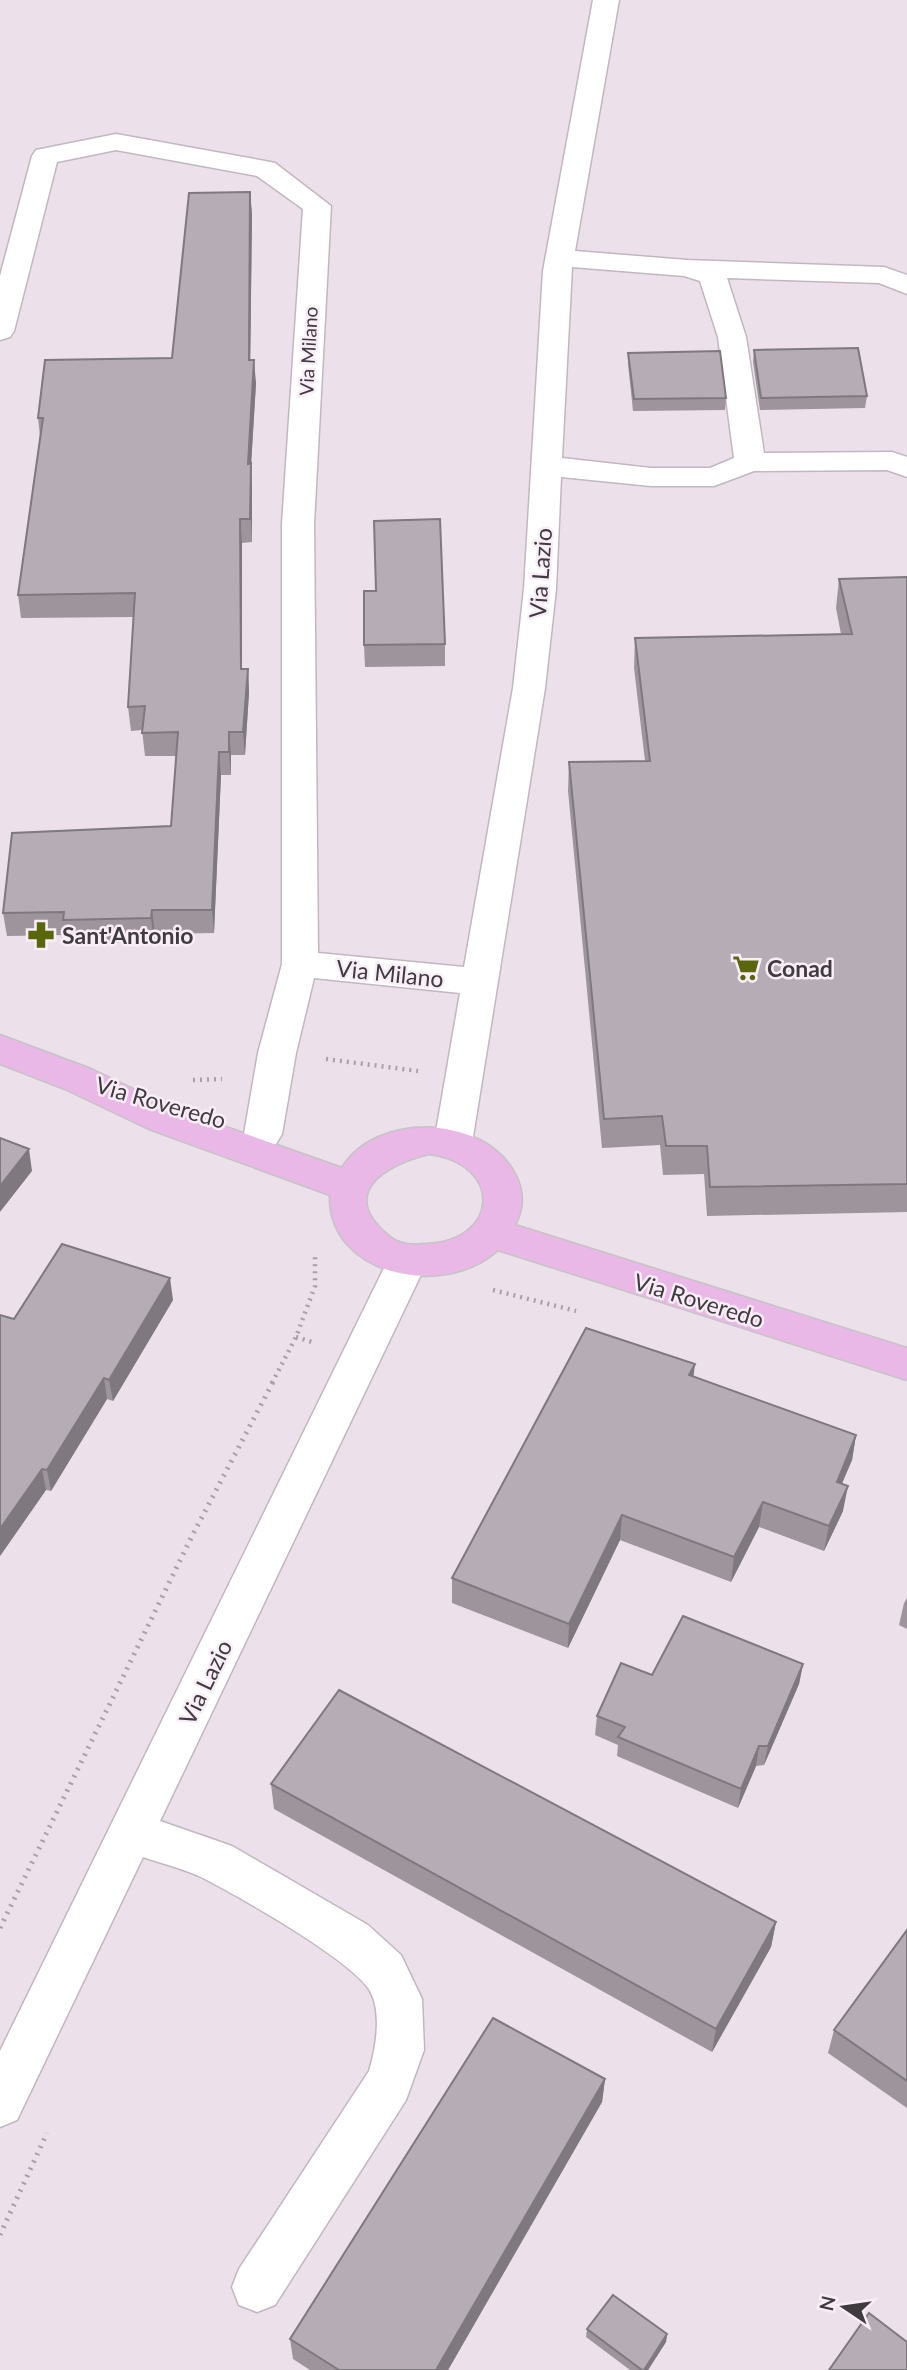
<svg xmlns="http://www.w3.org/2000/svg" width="907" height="2370" font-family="Lato,sans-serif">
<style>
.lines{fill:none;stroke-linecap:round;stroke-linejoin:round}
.minor-casing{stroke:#c1b7c0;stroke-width:3}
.major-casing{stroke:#c5c4c5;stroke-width:3}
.path-far1{stroke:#a8a0a8;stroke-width:4.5;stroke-dasharray:2 5;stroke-linecap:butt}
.path{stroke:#a8a0a8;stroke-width:5;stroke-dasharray:2 6;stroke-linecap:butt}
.minor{fill:#fff;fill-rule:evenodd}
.major{fill:#e9b8e6;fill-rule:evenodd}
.wall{fill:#9d949c}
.shaded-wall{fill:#7f787f}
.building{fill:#b6acb5;stroke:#7f787f;stroke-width:2}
.labels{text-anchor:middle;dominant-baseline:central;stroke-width:5;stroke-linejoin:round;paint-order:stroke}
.far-street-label{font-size:19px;fill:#3f3b3f;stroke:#f9eef8}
.street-label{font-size:23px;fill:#3f3b3f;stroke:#f9eef8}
.poi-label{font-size:23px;font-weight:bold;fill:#3f3b3f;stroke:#f9eef8;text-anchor:start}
</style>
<rect width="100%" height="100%" fill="#ece1eb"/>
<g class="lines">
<defs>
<g id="minor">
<path d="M593 0H619L575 251 687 260 884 267 907 275V294L879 283 727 278 746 337 764 453 892 452 907 457V477L887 470 754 471 714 486H651L561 477 556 589 545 688 472 1143 466 1153 453 1157 440 1153 434 1143 460 993 314 978 296 1053 282 1134 276 1144 263 1148 250 1144 244 1134 258 1053 282 964V524L303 209 257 176 116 150 57 162 14 331 10 337 0 340V276L32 156 36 150 116 134 265 161 275 163 331 206 314 524 318 953 464 967 513 688 524 589 543 271ZM572 267 684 276 700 281 718 337 734 458 710 468H651L562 458Z"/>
<path d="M408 1245 422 1249 428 1260 160 1821 232 1846 368 1925 401 1955 422 1999 424 2050 406 2100 275 2305 257 2312 239 2305 232 2287 239 2269 369 2071C376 2048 383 2009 368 1988 346 1957 240 1897 203 1878 185 1869 163 1864 143 1857L17 2120 0 2127V2051L388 1260 394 1249Z"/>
</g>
<path id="major" d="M0 1035 91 1069 175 1109 342 1168C375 1112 484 1114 515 1174 524 1191 524 1208 515 1225L907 1348V1380L498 1250C445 1299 328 1277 330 1195L149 1129 65 1089 0 1064ZM429 1154C505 1164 499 1242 426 1244 413 1245 400 1245 390 1237 337 1194 383 1165 429 1154Z"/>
</defs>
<!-- minor casing -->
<use href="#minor" class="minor-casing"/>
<!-- major casing -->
<use href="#major" class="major-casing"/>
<!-- path-far1 -->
<g class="path-far1">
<polyline points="326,1059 418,1071"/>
<polyline points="193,1080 222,1079"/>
<polyline points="493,1290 576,1311"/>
<polyline points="296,1337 315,1343"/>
<polyline points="272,1383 296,1337 315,1286 315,1254"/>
</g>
<!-- path -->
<g class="path">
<polyline points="0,1928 191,1538 273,1382"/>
<polyline points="0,2235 47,2133"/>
</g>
<!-- minor -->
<use href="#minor" class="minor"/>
<!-- major -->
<use href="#major" class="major"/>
</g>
<!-- wall -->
<g class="wall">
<polygon points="250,192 252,215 250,360 256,383 251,466 252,487 252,542 242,543 242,669 248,669 249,692 245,755 231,755 231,775 221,775 214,933 155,934 154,942 66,943 65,935 7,936 3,913 171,826 176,756 145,756 142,730 131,731 128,707 134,617 21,618 18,595 40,436 38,418 172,358"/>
<polygon points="754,350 867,396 865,408 760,410 753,362"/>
<polygon points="628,353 726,398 725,410 633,411 628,364"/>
<polygon points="907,577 907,1212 707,1216 704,1174 663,1175 660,1145 602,1148 568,791 569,762 645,761 634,668 635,638 841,634 836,608 839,579"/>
<polygon points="445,644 445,666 365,667 364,645"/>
<polygon points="173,1300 113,1401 107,1399 51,1491 46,1490 0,1556 0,1315 14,1319"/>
<polygon points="693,1377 856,1435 852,1460 842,1483 843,1511 824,1551 759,1527 731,1582 620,1540 568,1648 452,1603 452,1578"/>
<polygon points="907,1598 907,1629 899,1625 904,1603"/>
<polygon points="803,1664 799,1684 764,1765 756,1766 738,1808 617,1756 618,1745 595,1735 597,1716 652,1675"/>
<polygon points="271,1784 776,1922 771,1947 712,2052 274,1809"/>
<polygon points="907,1930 907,2108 828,2053 834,2030"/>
<polygon points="605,2079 602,2102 448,2370 310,2370 293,2359 290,2339"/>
<polygon points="587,2329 667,2334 666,2342 648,2370 630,2370 586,2337"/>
</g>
<!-- shaded-wall -->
<g class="shaded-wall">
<polygon points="250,192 252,215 250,383 249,360"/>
<polygon points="254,360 256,383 251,465 252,487 252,542 248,464"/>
<polygon points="240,519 242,543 242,692 241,669"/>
<polygon points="248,669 249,692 245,755 243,732"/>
<polygon points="229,732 231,755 231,775 229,752"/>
<polygon points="219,752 221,775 214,933 212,910"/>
<polygon points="152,910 155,934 154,942 151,918"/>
<polygon points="29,1149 32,1171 0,1212 0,1186"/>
<polygon points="170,1278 173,1300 113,1401 109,1380"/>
<polygon points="695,1364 692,1389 689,1375"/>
<polygon points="104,1378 107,1399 51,1491 47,1470"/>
<polygon points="856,1435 852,1460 832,1507 837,1482"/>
<polygon points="42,1469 46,1490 0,1556 0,1529"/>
<polygon points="848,1486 843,1511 824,1551 829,1526"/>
<polygon points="763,1502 759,1527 731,1582 734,1557"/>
<polygon points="622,1515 620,1540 568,1648 569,1624"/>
<polygon points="803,1664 799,1684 764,1765 768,1746"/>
<polygon points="759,1746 756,1766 738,1808 741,1789"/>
<polygon points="776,1922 771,1947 712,2052 716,2029"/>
<polygon points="605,2079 602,2102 448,2370 436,2370"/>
<polygon points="667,2334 666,2342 648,2370 644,2370"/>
</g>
<!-- building -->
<g class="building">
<polygon points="250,192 249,360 254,360 248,464 251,463 250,519 240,519 241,669 248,669 243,732 229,732 229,752 219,752 212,910 152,910 151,918 63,920 64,912 3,913 12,833 171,826 178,732 142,733 145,706 128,707 135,593 18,595 43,418 38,418 45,360 172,358 189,193"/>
<polygon points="858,348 867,396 761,398 754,350"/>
<polygon points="720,351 726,398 634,399 628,353"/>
<polygon points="440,519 445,644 364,645 364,591 376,591 374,521"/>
<polygon points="907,577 907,1184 710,1187 707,1146 666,1146 662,1116 604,1119 569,762 650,761 635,638 852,634 839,579"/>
<polygon points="0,1138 29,1149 0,1186"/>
<polygon points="62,1244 170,1278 109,1380 104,1378 47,1470 42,1469 0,1529 0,1315 14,1319"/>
<polygon points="586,1328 695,1364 689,1375 856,1435 837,1482 848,1486 829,1526 763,1502 734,1557 622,1515 569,1624 452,1578"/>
<polygon points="683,1616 803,1664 768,1746 759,1746 741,1789 618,1737 625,1727 597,1716 621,1663 652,1675"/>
<polygon points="339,1690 776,1922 716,2029 271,1784"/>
<polygon points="907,1930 907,2081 834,2030"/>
<polygon points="493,2018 605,2079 436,2370 339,2370 290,2339"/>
<polygon points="613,2295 667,2334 644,2370 642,2370 587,2329"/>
<polygon points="869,2313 907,2342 907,2370 829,2370"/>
</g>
<!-- icons -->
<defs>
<symbol id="pharmacy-bare" viewBox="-9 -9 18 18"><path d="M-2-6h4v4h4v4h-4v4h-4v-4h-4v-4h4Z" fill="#59660b" stroke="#f9eef8" stroke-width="2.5" paint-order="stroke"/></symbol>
<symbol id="supermarket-bare" viewBox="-9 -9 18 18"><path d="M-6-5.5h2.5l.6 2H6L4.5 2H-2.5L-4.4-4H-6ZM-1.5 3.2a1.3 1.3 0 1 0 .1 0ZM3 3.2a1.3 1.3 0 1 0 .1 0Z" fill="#59660b" stroke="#f9eef8" stroke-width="2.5" paint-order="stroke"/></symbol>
</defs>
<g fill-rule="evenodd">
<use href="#pharmacy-bare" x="22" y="916" width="38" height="38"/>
<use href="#supermarket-bare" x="727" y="949" width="38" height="38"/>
</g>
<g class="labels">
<!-- far-street labels -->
<g class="far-street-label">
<text transform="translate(308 351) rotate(-87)">Via Milano</text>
</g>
<!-- street labels -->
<g class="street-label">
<text transform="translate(540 573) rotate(-86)">Via Lazio</text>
<text transform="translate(390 973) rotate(6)">Via Milano</text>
<text transform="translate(161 1102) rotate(16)">Via Roveredo</text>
<text transform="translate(699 1300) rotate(17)">Via Roveredo</text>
<text transform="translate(205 1682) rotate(-64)">Via Lazio</text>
</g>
<!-- poi labels -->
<g class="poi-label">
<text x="62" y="935">Sant'Antonio</text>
<text x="767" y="968">Conad</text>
</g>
</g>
<!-- north arrow -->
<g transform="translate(844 2307) rotate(283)" stroke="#f9eef8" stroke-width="5" paint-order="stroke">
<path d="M0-5L12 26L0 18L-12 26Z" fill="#3f3b3f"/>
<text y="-10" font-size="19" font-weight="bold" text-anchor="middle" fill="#3f3b3f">N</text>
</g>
</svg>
